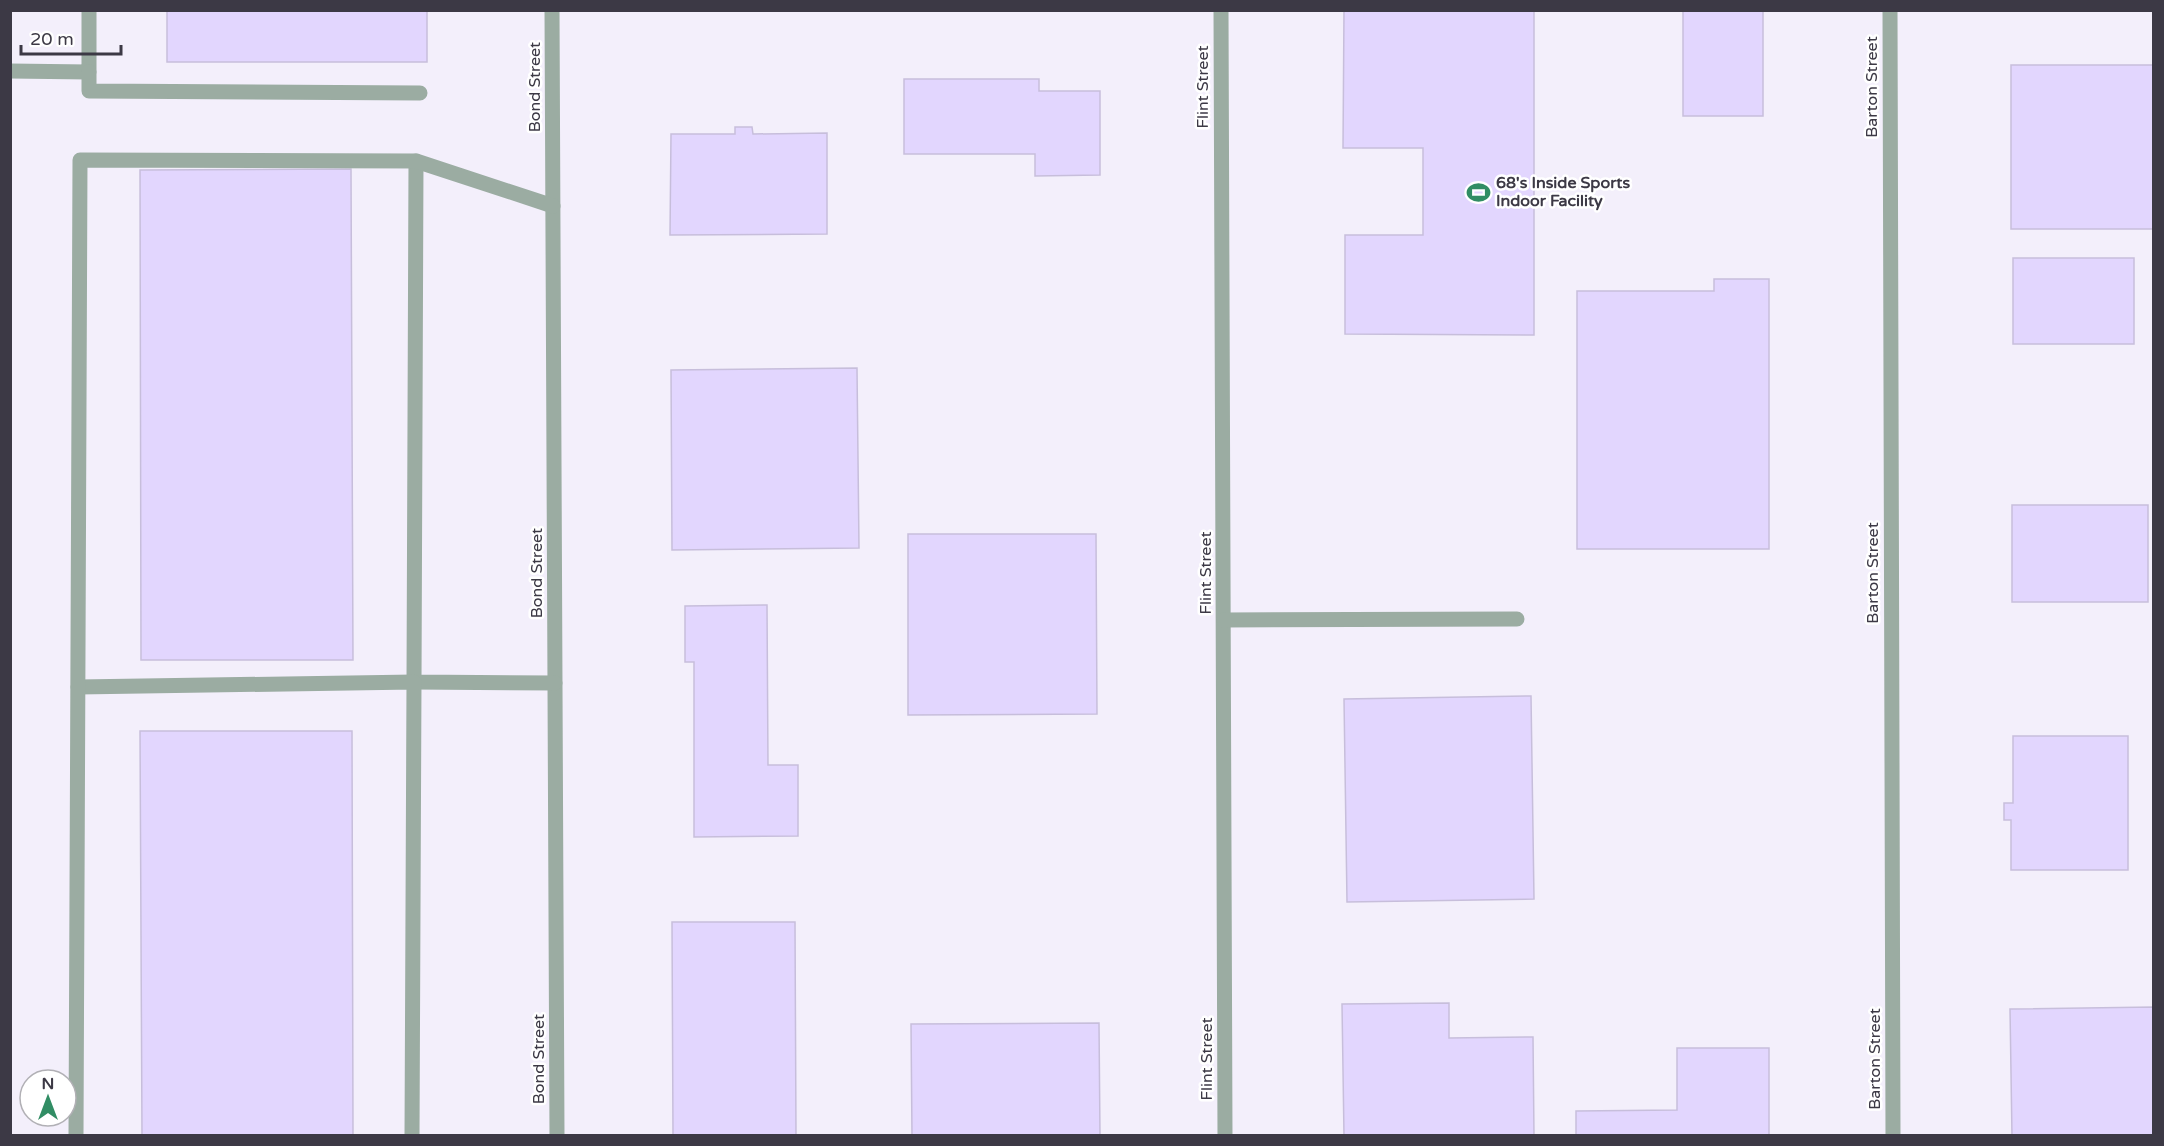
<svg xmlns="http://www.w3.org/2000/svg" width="2164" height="1146" font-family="'Varela Round',sans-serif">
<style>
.building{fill:#e2d6fe;stroke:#c7bedb;stroke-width:1.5}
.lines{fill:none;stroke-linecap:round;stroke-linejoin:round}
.minor{stroke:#9baca2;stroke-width:15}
.labels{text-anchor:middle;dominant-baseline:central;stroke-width:5;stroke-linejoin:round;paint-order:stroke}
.street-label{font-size:16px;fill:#3c3945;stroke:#fff}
.poi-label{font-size:16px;font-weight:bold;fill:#3c3945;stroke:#fff;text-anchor:start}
</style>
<rect width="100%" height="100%" fill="#f3effb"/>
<!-- building -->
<g class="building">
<rect x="167" y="10" width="260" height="52"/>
<polygon points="1344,10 1534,10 1534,335 1345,334 1345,235 1423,235 1423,148 1343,148"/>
<rect x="1683" y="10" width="80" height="106"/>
<rect x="2011" y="65" width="143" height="164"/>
<polygon points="904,79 1039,79 1039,91 1100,91 1100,175 1035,176 1035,154 904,154"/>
<polygon points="735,127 752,127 753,134 827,133 827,234 670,235 671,134 735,134"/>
<polygon points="351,169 353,660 141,660 140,170"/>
<rect x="2013" y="258" width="121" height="86"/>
<polygon points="1714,279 1769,279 1769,549 1577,549 1577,291 1714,291"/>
<polygon points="857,368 859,548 672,550 671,370"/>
<rect x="2012" y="505" width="136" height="97"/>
<polygon points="908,534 1096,534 1097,714 908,715"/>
<polygon points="767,605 768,765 798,765 798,836 694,837 694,662 685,662 685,606"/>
<polygon points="1531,696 1534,899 1347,902 1344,699"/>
<polygon points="140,731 352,731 353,1136 142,1136"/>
<polygon points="2013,736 2128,736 2128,870 2011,870 2011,820 2004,820 2004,803 2013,803"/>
<polygon points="672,922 795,922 796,1136 673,1136"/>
<polygon points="1449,1003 1449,1038 1533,1037 1534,1136 1344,1136 1342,1004"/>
<polygon points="2154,1007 2154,1136 2012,1136 2010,1009"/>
<polygon points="1099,1023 1100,1136 912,1136 911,1024"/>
<polygon points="1677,1048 1769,1048 1769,1136 1576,1136 1576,1111 1677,1110"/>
</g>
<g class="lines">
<!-- minor -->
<g class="minor">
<polyline points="552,10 557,1136"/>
<polyline points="1221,10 1225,1136"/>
<polyline points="1890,10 1893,1136"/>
<polyline points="10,71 89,72 89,10"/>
<polyline points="89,72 89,91 420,93"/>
<polyline points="416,161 414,682 555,683"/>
<polyline points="1224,620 1517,619"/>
<polyline points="78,687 414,682 412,1136"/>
<polyline points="76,1136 80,160 416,161 553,206"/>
</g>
</g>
<!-- icons -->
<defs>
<symbol id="stadium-bare" viewBox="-9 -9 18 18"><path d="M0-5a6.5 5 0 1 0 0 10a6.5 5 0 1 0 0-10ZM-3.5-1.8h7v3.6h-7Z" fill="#318d64" stroke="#fff" stroke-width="2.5" paint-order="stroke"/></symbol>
</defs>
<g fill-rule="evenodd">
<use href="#stadium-bare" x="1462" y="176" width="33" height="33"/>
</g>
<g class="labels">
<!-- street labels -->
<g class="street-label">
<text transform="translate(535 87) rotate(-90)">Bond Street</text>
<text transform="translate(1203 87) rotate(-90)">Flint Street</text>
<text transform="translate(1872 87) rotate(-90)">Barton Street</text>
<text transform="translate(537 573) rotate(-90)">Bond Street</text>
<text transform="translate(1206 573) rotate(-90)">Flint Street</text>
<text transform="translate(1873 573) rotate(-90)">Barton Street</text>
<text transform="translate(539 1059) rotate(-90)">Bond Street</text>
<text transform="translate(1207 1059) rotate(-90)">Flint Street</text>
<text transform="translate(1875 1059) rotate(-90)">Barton Street</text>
</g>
<!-- poi labels -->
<g class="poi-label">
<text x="1496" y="183">68's Inside Sports<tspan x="1496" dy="18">Indoor Facility</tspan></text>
</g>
</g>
<!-- border -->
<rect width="2164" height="1146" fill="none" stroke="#3c3945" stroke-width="24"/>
<!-- north arrow -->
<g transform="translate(48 1098)"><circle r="28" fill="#ffffff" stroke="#b1b0b5" stroke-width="1.5"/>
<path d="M0-4.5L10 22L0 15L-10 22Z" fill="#318d64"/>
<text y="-9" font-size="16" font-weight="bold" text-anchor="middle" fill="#3c3945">N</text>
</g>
<!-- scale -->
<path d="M21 45v9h100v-9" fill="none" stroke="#3c3945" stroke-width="3"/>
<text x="30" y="45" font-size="18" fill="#3c3945" stroke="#ffffff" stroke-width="4.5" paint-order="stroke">20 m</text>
</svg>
